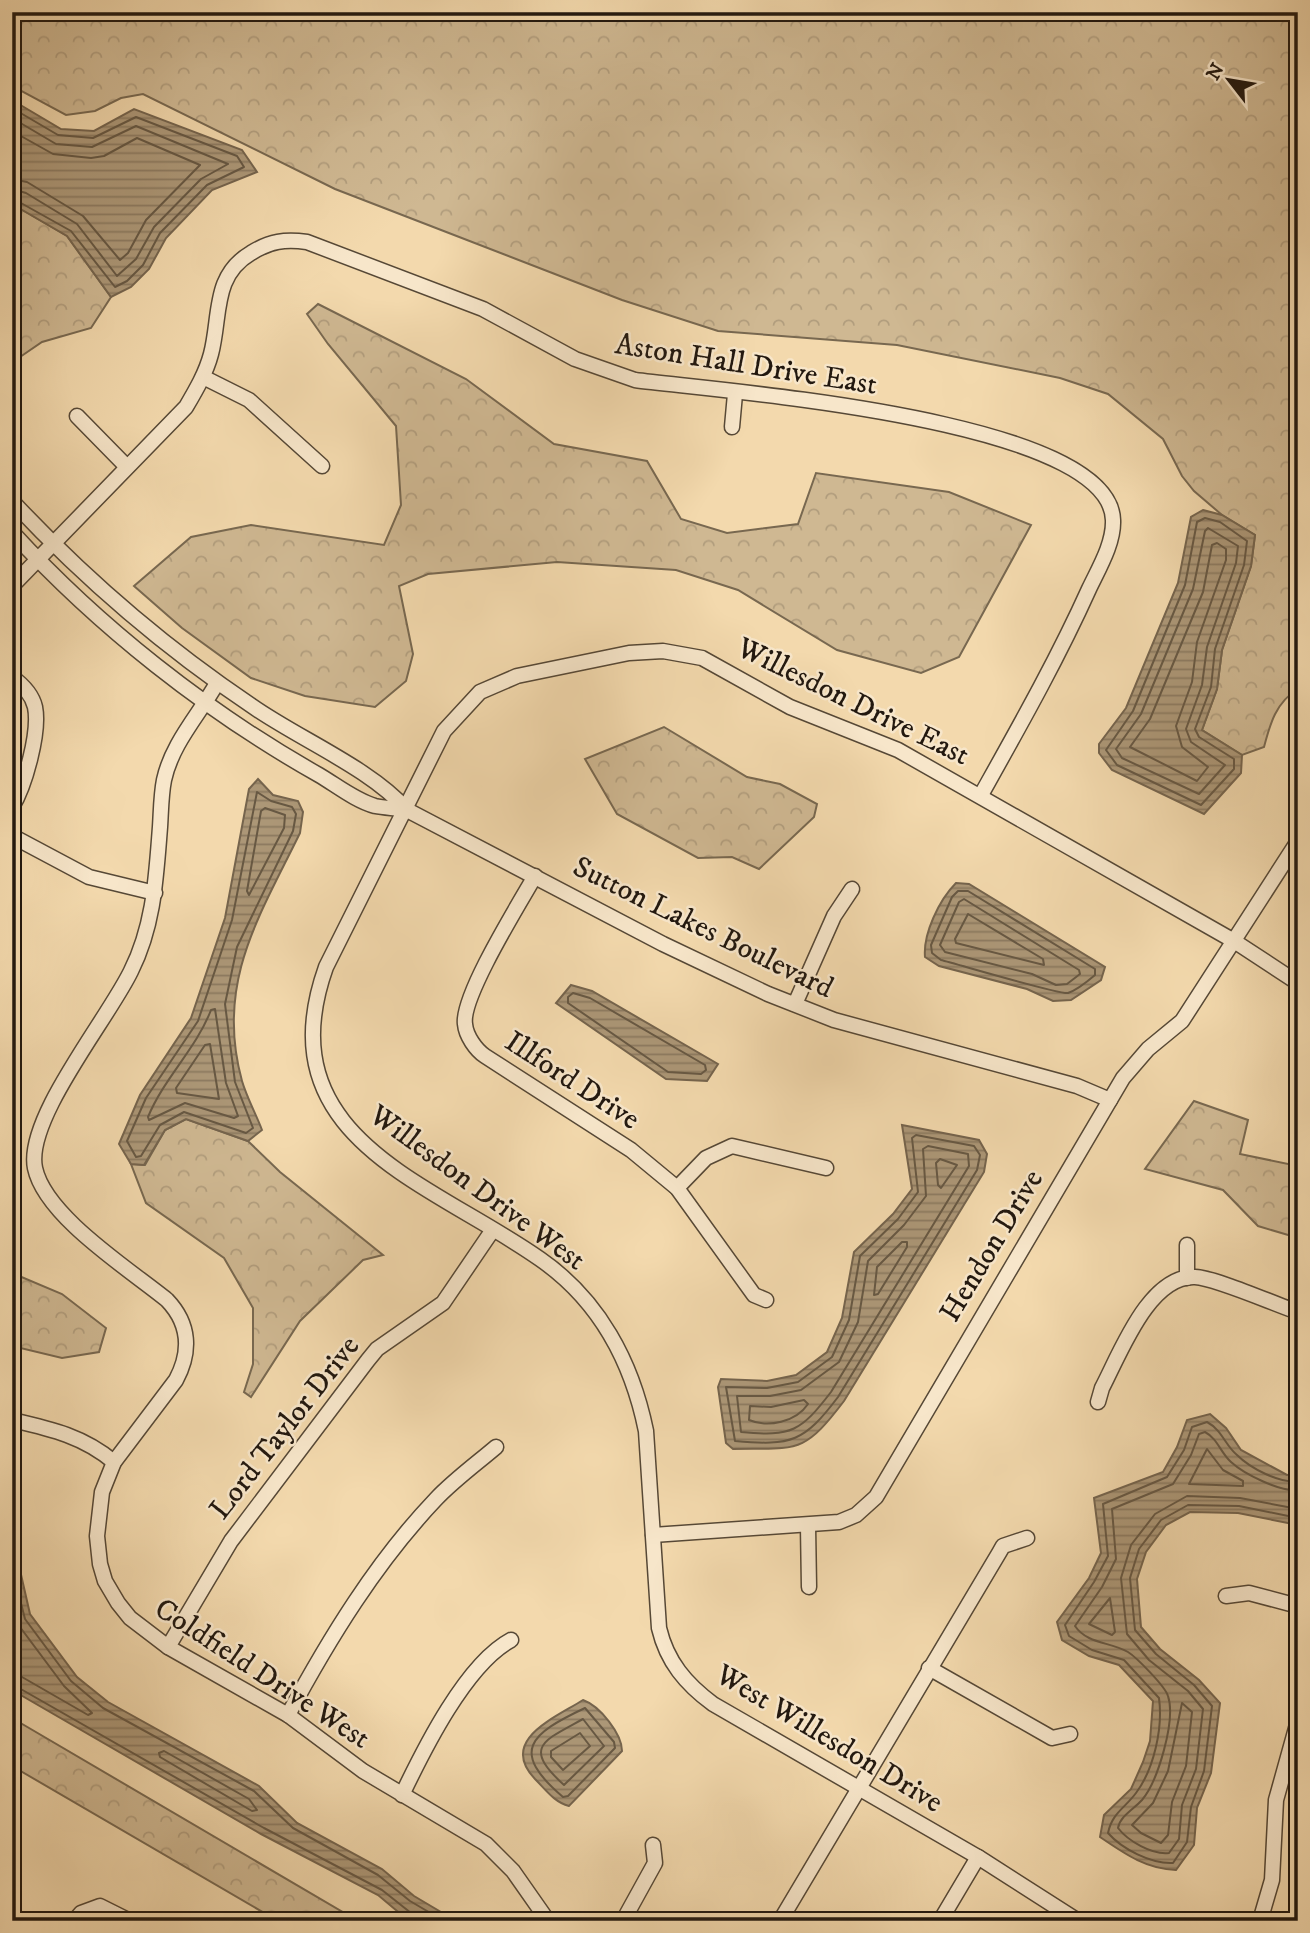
<svg xmlns="http://www.w3.org/2000/svg" width="1310" height="1933" font-family="'IM FELL DW Pica',serif">
<style>
.forest{fill:url(#forest-crowns);stroke:#786850;stroke-width:2}
.water{fill:url(#water-rules);stroke:#75644d;stroke-width:2}
.lines{fill:none;stroke-linecap:round;stroke-linejoin:round}
.shore{stroke:#675843;stroke-width:2}
.minor-casing{stroke:#564836;stroke-width:17}
.minor{stroke:#f7e6ca;stroke-width:14}
.labels{text-anchor:middle;dominant-baseline:central;stroke-width:5;stroke-linejoin:round;paint-order:stroke}
.street-label{font-size:30px;fill:#22180f;stroke:#f7e6ca}
</style>
<defs>
<pattern id="forest-crowns" width="20" height="18" patternUnits="userSpaceOnUse" patternTransform="scale(1.75)"><rect width="20" height="18" fill="#cfb892"/><path d="M2 6a3 3 0 1 1 6 0M12 15a3 3 0 1 1 6 0" fill="none" stroke="#b19d7d"/></pattern>
<pattern id="water-rules" width="6" height="5" patternUnits="userSpaceOnUse" patternTransform="scale(1.75)"><rect width="6" height="5" fill="#ac9777"/><path d="M0 2.5h6" fill="none" stroke="#8c7a60"/></pattern>
</defs>
<rect width="100%" height="100%" fill="#f3d9ad"/>
<filter id="stains"><feTurbulence type="fractalNoise" baseFrequency=".00286" numOctaves="4"/><feColorMatrix values="0 0 0 0 .2 0 0 0 0 .09 0 0 0 0 .02 0 0 0 .5 -.17"/></filter>
<radialGradient id="worn" r=".72"><stop offset=".6" stop-color="#630" stop-opacity="0"/><stop offset="1" stop-color="#630" stop-opacity=".3"/></radialGradient>
<!-- forest -->
<g class="forest">
<path d="M12 12H1298V689C1276 702 1270 724 1264 747L1242 755 1202 730 1217 689 1222 650 1251 566 1255 535 1222 515 1194 491 1182 476 1163 439 1108 394 1060 378 897 345 718 331 622 300 335 189 143 94 121 98 95 111 66 115 12 86Z"/>
<polygon points="12,204 67,236 111,297 91,328 42,342 20,357 12,389"/>
<polygon points="318,304 466,379 554,444 647,461 681,519 727,533 798,524 816,473 949,492 1031,525 959,657 921,673 837,650 738,590 676,570 557,562 428,574 399,586 413,654 406,681 375,707 305,696 251,678 182,628 134,586 191,537 251,525 384,545 401,505 396,426 328,344 307,314"/>
<polygon points="664,727 747,777 780,784 817,804 814,817 759,869 732,857 698,858 617,814 585,759"/>
<polygon points="1194,1101 1248,1120 1240,1154 1298,1166 1298,1238 1258,1226 1223,1190 1145,1169"/>
<polygon points="186,1119 248,1141 280,1172 383,1255 363,1260 300,1321 251,1397 244,1392 253,1364 253,1308 224,1258 146,1203 131,1164 145,1165 165,1130"/>
<polygon points="12,1273 62,1294 106,1328 99,1352 62,1358 12,1346"/>
<polygon points="12,1718 358,1921 278,1921 12,1766"/>
</g>
<!-- water -->
<g class="water">
<polygon points="12,100 61,129 94,131 134,109 242,150 257,172 212,190 166,238 149,269 131,287 111,297 67,236 12,204"/>
<polygon points="1203,510 1222,515 1255,535 1251,566 1222,650 1217,689 1202,730 1242,755 1241,773 1204,814 1112,770 1099,753 1099,744 1126,708 1178,583 1191,517"/>
<path d="M258 779 273 795 298 801 303 812 300 833C259 917 215 983 242 1081 247 1098 256 1114 262 1130L248 1141 186 1119 165 1130 144 1165 131 1164 119 1144 140 1095 191 1018 225 918 249 789Z"/>
<path d="M956 883 969 884 1105 967 1101 980 1071 1000 1053 1001 1027 989 939 966 925 957C923 934 939 900 956 883Z"/>
<polygon points="571,985 592,991 718,1064 707,1081 666,1079 556,1003"/>
<path d="M902 1125 979 1140 987 1154 984 1172 844 1401C803 1455 798 1448 733 1449L726 1443 718 1387 721 1379 767 1381 796 1375 827 1352 842 1318 854 1252 893 1214 912 1189Z"/>
<path d="M1210 1414 1226 1428 1241 1450 1287 1475 1298 1474V1525L1238 1513 1190 1512 1166 1525 1146 1552 1137 1579 1141 1627 1160 1649 1199 1680 1220 1703 1211 1773 1197 1808 1194 1845 1176 1870C1146 1869 1125 1854 1100 1837L1104 1815 1131 1789 1143 1762 1150 1741 1153 1701 1119 1665 1089 1656 1062 1640 1057 1622 1089 1578 1101 1553 1094 1498 1163 1472 1177 1447 1187 1420Z"/>
<polygon points="12,1504 15,1508 14,1544 30,1614 77,1677 108,1702 259,1786 297,1823 382,1869 414,1896 456,1921 409,1921 378,1895 261,1834 12,1690"/>
<path d="M583 1700C600 1706 622 1734 622 1751L569 1806C554 1802 546 1790 535 1779 498 1740 555 1718 583 1700Z"/>
</g>
<g class="lines">
<!-- shore -->
<g class="shore">
<polyline points="12,108 58,135 93,138 136,117 237,156 244,167 207,185 160,233 143,265 127,281 115,287 71,231 12,198"/>
<polyline points="12,118 56,144 92,147 136,126 228,164 201,179 154,227 136,259 117,276 77,224 26,193 12,189"/>
<polyline points="12,131 53,154 91,158 104,156 137,138 200,165 146,220 128,253 120,260 83,216 27,182 12,179"/>
<polygon points="1205,518 1220,522 1247,541 1244,565 1215,649 1211,687 1195,729 1199,737 1234,759 1234,769 1201,805 1117,765 1106,750 1133,711 1185,585 1197,522"/>
<polygon points="1208,528 1238,546 1236,563 1207,647 1202,685 1186,729 1191,742 1225,765 1199,794 1122,758 1116,749 1141,714 1193,589 1205,531"/>
<polygon points="1217,543 1226,549 1226,560 1197,642 1192,682 1176,726 1182,747 1208,767 1197,781 1130,747 1150,719 1203,592 1212,545"/>
<polygon points="257,792 271,801 292,807 296,814 293,831 237,947 225,1004 235,1082 253,1128 246,1133 184,1112 160,1125 141,1156 136,1157 127,1141 146,1098 198,1021 232,920"/>
<polygon points="265,808 285,815 284,828 249,895 247,891 261,811"/>
<path d="M958 891H968L1095 969V975C1088 981 1077 990 1068 993 1061 995 957 964 941 960L932 953 931 945 952 897Z"/>
<polygon points="964,899 1079,970 1080,974 1067,984 1056,985 1032,974 945,952 940,945 959,902"/>
<polygon points="968,914 1043,959 1044,965 956,943 955,939"/>
<polygon points="573,993 590,998 705,1065 706,1070 701,1074 668,1072 568,1003 568,997"/>
<path d="M215 1009 226 1083 238 1116 234 1118 185 1103 149 1120 148 1117C164 1078 196 1049 211 1010Z"/>
<polygon points="210,1044 219,1099 177,1093 176,1088 205,1045"/>
<path d="M916 1135 974 1146 980 1155 977 1170 838 1397C804 1442 792 1446 735 1441L726 1387 767 1388 798 1382 832 1357 849 1320 860 1256 898 1219 918 1192 912 1138Z"/>
<path d="M928 1146 968 1154 969 1166 831 1392C801 1431 792 1437 741 1432L737 1396H770L801 1390 839 1362 858 1322 868 1261 904 1225 926 1196 923 1149Z"/>
<polygon points="940,1159 957,1165 941,1188 938,1185 936,1163"/>
<polygon points="902,1242 907,1242 907,1247 878,1294 874,1295 877,1267"/>
<path d="M804 1400 808 1404C796 1422 768 1428 749 1420L750 1406 771 1407Z"/>
<polygon points="1207,1449 1223,1470 1243,1481 1243,1486 1189,1484"/>
<path d="M1298 1481C1280 1484 1250 1468 1237 1455 1225 1445 1222 1430 1207 1422L1192 1427 1184 1450 1167 1477 1103 1504 1108 1556 1094 1582 1065 1625 1069 1636 1092 1650 1124 1660 1159 1698C1163 1728 1154 1769 1136 1793 1125 1808 1112 1813 1108 1833 1122 1849 1151 1864 1173 1863L1187 1842 1191 1807 1204 1771 1212 1706 1194 1685 1156 1654 1135 1630 1130 1578 1139 1549 1161 1520 1188 1505 1239 1506 1298 1518"/>
<path d="M1298 1490C1280 1492 1244 1474 1231 1462 1220 1452 1218 1439 1205 1432L1199 1434 1191 1455 1173 1484 1112 1509 1116 1559 1102 1587 1075 1626C1087 1644 1111 1642 1128 1652 1136 1657 1165 1686 1168 1696 1176 1720 1158 1781 1142 1800 1134 1809 1120 1816 1118 1828 1128 1841 1152 1855 1169 1853L1179 1839 1182 1805 1196 1769 1203 1709 1188 1691 1149 1660 1127 1634 1121 1578 1131 1545 1155 1514 1187 1496 1240 1498 1298 1509"/>
<polyline points="12,1568 25,1619 71,1681 103,1708 254,1791 293,1828 378,1875 410,1901 444,1921"/>
<polygon points="1110,1598 1115,1632 1112,1635 1089,1624"/>
<polyline points="12,1607 17,1623 64,1686 92,1713 88,1715 22,1677 12,1675"/>
<polyline points="12,1684 264,1828 382,1890 411,1913 413,1921"/>
<polygon points="1182,1703 1192,1712 1186,1766 1172,1802 1168,1835 1161,1843 1141,1833 1132,1825 1153,1803 1168,1771"/>
<path d="M585 1708 614 1742 615 1748 568 1796 563 1797C509 1751 530 1734 585 1708Z"/>
<path d="M583 1719 604 1746 564 1785C522 1747 543 1741 583 1719Z"/>
<polygon points="580,1733 590,1746 563,1770 551,1757 551,1751"/>
<polygon points="164,1751 249,1799 257,1810 252,1811 160,1757 159,1753"/>
</g>
<defs>
<g id="minor">
<polyline points="203,377 249,400 322,466"/>
<polyline points="77,416 127,467"/>
<polyline points="732,427 735,394"/>
<path d="M12 501C85 579 164 647 252 706 299 739 370 768 407 810L663 944 768 994 834 1020 1077 1086 1110 1100"/>
<path d="M12 532C99 627 207 712 319 775 336 785 356 801 375 806 385 808 396 808 407 810"/>
<path d="M12 586 186 407C196 390 206 373 211 354 221 316 212 276 251 253 270 241 285 239 307 242L483 309 575 359 635 380C716 391 1110 418 1113 520 1114 543 1099 568 1089 589 1057 660 1019 727 981 795"/>
<path d="M12 677C23 685 32 694 35 707 40 732 25 786 12 807"/>
<path d="M217 683C199 715 172 743 164 780 161 795 161 812 160 827 156 878 154 925 131 971 108 1019 25 1119 35 1168 45 1216 129 1269 167 1300 190 1324 191 1352 176 1380L114 1462 102 1492 97 1536 100 1564 105 1581 118 1603 130 1618 168 1647 288 1715 363 1771 486 1844 513 1871 548 1921"/>
<polyline points="12,836 89,877 155,893"/>
<path d="M535 876C519 904 461 997 465 1024 466 1036 476 1050 485 1056L631 1150 677 1188 754 1295 766 1300"/>
<polyline points="795,1004 834,916 852,889"/>
<polyline points="677,1188 706,1158 732,1146 826,1168"/>
<polyline points="1187,1278 1187,1245"/>
<path d="M1098 1402 1102 1388C1120 1354 1149 1275 1195 1277 1216 1278 1274 1304 1298 1312"/>
<path d="M12 1420C51 1429 83 1436 114 1462"/>
<polyline points="808,1526 809,1587"/>
<polyline points="653,1535 839,1522 856,1515 876,1497 1123,1078 1148,1049 1182,1021 1298,841"/>
<polyline points="1226,1596 1249,1593 1298,1606"/>
<polyline points="168,1647 231,1541 368,1360 377,1349 443,1303 492,1231"/>
<polyline points="929,1668 1052,1738 1070,1734"/>
<path d="M288 1715C329 1639 376 1562 436 1499 454 1480 476 1464 496 1447"/>
<path d="M402 1795C424 1749 466 1664 511 1640"/>
<polyline points="74,1921 81,1913 100,1906 130,1921"/>
<polyline points="623,1921 655,1863 653,1845"/>
<polyline points="780,1921 999,1553 1003,1546 1027,1538"/>
<polyline points="940,1921 978,1857"/>
<path d="M1078 1921 978 1857 713 1704C686 1684 667 1662 659 1628L646 1431C632 1362 599 1300 540 1259 431 1182 265 1138 326 967L444 731 480 692 517 676 629 653 663 651 702 658 790 707 898 750 1234 941 1298 983"/>
<polyline points="1260,1921 1272,1880 1276,1800 1298,1721"/>
</g>
</defs>
<!-- minor casing -->
<use href="#minor" class="minor-casing"/>
<!-- minor -->
<use href="#minor" class="minor"/>
</g>
<g class="labels">
<!-- street labels -->
<g class="street-label">
<text transform="translate(746 365) rotate(9)">Aston Hall Drive East</text>
<text transform="translate(853 702) rotate(26)">Willesdon Drive East</text>
<text transform="translate(703 928) rotate(26)">Sutton Lakes Boulevard</text>
<text transform="translate(572 1081) rotate(33)">Illford Drive</text>
<text transform="translate(477 1188) rotate(36)">Willesdon Drive West</text>
<text transform="translate(992 1246) rotate(-59)">Hendon Drive</text>
<text transform="translate(285 1428) rotate(-52)">Lord Taylor Drive</text>
<text transform="translate(262 1674) rotate(33)">Coldfield Drive West</text>
<text transform="translate(829 1739) rotate(31)">West Willesdon Drive</text>
</g>
</g>
<!-- margin -->
<rect width="1310" height="1933" fill="none" stroke="#f3d9ad" stroke-width="42"/>
<rect x="14" y="14" width="1282" height="1905" fill="none" stroke="#22180f" stroke-width="3.5"/>
<rect x="21" y="21" width="1268" height="1891" fill="none" stroke="#22180f" stroke-width="2"/>
<!-- north arrow -->
<g transform="translate(1229 80) rotate(301)" stroke="#f7e6ca" stroke-width="5" paint-order="stroke">
<path d="M0-5L12 26L0 18L-12 26Z" fill="#22180f"/>
<text y="-10" font-size="19" font-weight="bold" text-anchor="middle" fill="#22180f">N</text>
</g>
<rect width="100%" height="100%" filter="url(#stains)"/>
<rect width="100%" height="100%" fill="url(#worn)"/>
</svg>
